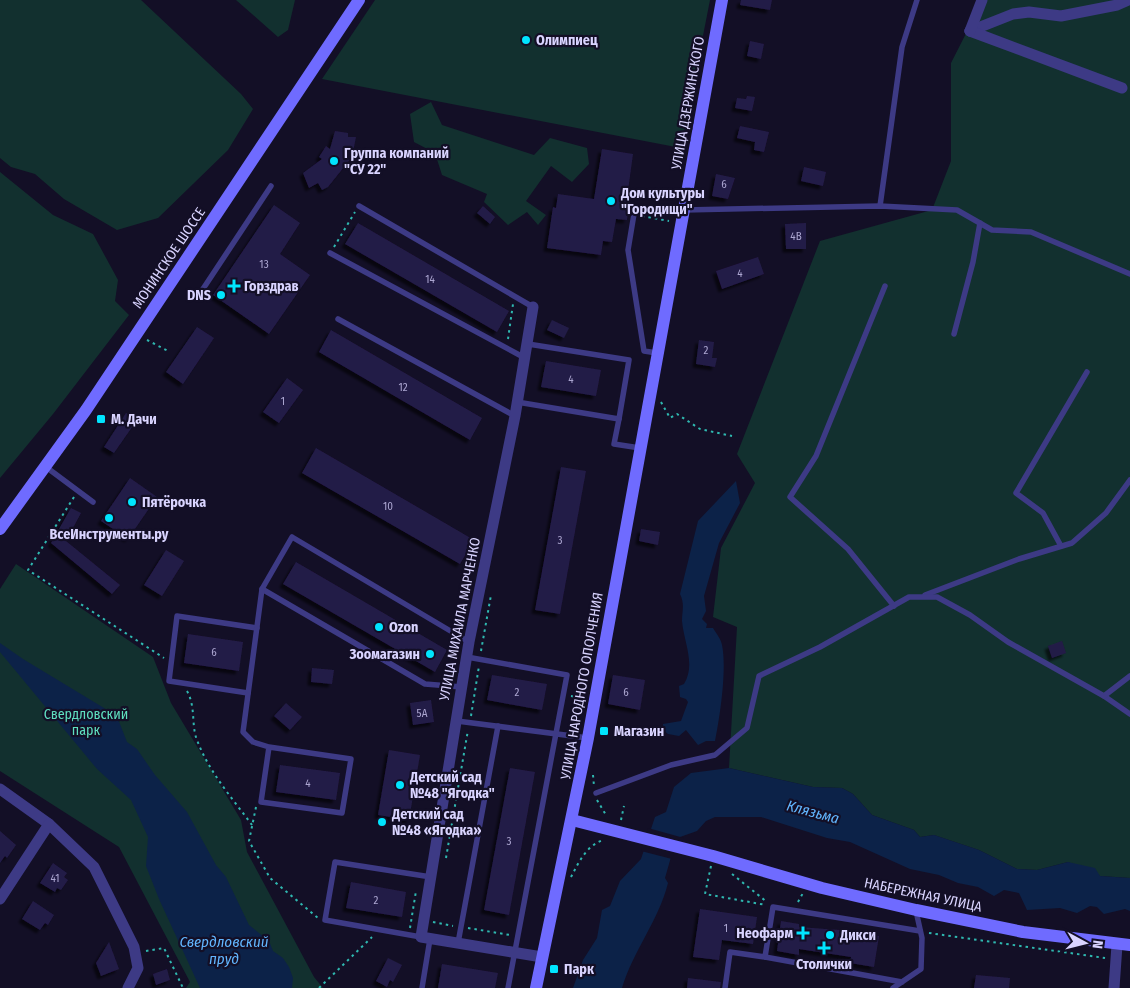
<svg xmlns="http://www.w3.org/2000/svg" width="1130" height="988" font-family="'Fira Sans Condensed',sans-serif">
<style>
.green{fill:#12302f}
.water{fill:#0c2248}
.pier{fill:#130f26}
.building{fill:#241b47;filter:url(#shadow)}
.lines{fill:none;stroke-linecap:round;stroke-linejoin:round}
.path{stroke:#2fb8b0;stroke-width:2;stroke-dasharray:2.5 4;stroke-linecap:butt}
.lane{stroke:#3d3a85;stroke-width:5.5}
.street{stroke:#3d3a85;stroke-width:11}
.secondary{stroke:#6f6bff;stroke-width:12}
.poi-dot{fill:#00e5ff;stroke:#130f26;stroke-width:2}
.labels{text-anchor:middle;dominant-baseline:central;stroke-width:4.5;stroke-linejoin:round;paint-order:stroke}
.number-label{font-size:11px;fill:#aca6d1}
.poi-label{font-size:14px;font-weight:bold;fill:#d9d4ff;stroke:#130f26;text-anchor:start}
.street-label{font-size:14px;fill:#d9d4ff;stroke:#130f26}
.park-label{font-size:14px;fill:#5fe0c0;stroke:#130f26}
.water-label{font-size:15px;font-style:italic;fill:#62b6ff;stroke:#130f26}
</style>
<defs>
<filter id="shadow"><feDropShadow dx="-3.5" dy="3.5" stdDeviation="1" flood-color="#0009"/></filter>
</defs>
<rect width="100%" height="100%" fill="#130f26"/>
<!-- green -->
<g class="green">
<polygon points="0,0 141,0 241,94 253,109 228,150 158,218 117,230 64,199 35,174 11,167 0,158"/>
<polygon points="236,0 295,0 288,30 278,37"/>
<polygon points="375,0 710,0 681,148 322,79"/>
<polygon points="983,0 1130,0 1130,878 1100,876 1068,862 1037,870 1017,869 979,850 934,835 920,837 914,830 872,815 853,794 842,788 813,787 729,768 737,627 713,617 721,548 755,483 737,454 820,241 932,210 951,161 951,63"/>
<polygon points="431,102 442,125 534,155 550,138 587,148 589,164 572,182 551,166 526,201 546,215 538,225 527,212 508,225 484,202 487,194 442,175 435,153 414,142 410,114"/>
<polygon points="0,172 53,215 93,234 118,280 115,301 129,315 53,414 0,478"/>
<polygon points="16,564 153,657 171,703 241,820 247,852 314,977 323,988 186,988 190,982 119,847 0,771 0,589"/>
</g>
<!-- water -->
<g class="water">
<path d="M736 481 740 503 719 543 704 596 706 611 702 619 707 624 706 628H713C716 633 721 639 722 645 727 669 720 717 715 741H706L698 745 686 730 679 736 668 734 663 730V724L681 721 688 702 686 699 680 697 679 686 684 684C696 664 684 643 682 621 682 611 685 604 680 594L698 521Z"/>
<polygon points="0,643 23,659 104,708 118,719 127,742 137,749 155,775 187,812 216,865 226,877 249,925 269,941 273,951 283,958 289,967 293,978 292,988 200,988 159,899 146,866 148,837 131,800 97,769 0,652"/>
<path d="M729 768 813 787 842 788 853 794 872 815 914 830 920 837 934 835 979 850 1017 869 1037 870 1068 862 1095 868 1100 876 1130 878V911L1125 909 1104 914 1097 907 1090 906 1077 913 1060 908 1027 910 1019 893 1004 890 994 896 978 887 958 883 939 875 910 869 850 842 827 838 761 817H715L706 821 697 831 680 837 675 843 665 878 668 883C659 920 633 951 622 988H573L583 960 597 938 602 910 610 906 620 881 641 859 655 817 666 812 674 787 691 773Z"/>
</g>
<!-- pier -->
<polygon class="pier" points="648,828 684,838 678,844 672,859 641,851"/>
<!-- building -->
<g class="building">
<polygon points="741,0 772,0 770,10 740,5"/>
<polygon points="750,41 764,44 761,59 747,56"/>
<polygon points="747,96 755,97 752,111 735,108 737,98 746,99"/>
<polygon points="740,126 769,132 764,152 754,150 755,142 737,138"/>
<polygon points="335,131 348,133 348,137 356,137 352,157 328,187 322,190 318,183 309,188 303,173 322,159 319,157 326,146 330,149"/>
<polygon points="602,149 633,154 627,198 630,199 627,220 616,219 612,242 603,241 601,255 547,248 553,207 556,208 558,194 594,199"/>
<polygon points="804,167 826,172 823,186 801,181"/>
<polygon points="716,174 735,178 728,199 712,196"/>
<polygon points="274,205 300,223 280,254 310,275 269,334 213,295"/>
<polygon points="483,206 495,217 490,224 477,213"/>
<polygon points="358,223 509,311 497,332 345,244"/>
<polygon points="806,223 806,249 786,249 785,224"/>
<polygon points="758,257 764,274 722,289 716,271"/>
<polygon points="552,320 569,328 564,338 547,330"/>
<polygon points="197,327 214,338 183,384 166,372"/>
<polygon points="331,330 482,418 470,440 319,352"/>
<polygon points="699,340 714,342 712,358 717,358 715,367 696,364"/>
<polygon points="546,361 601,370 596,396 541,387"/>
<polygon points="287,378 303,390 279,423 263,412"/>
<polygon points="126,413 137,420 114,453 104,447"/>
<polygon points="316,448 474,540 460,564 302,473"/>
<polygon points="561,467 586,471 560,614 535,610"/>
<polygon points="130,478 157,497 128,539 101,521"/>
<polygon points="71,508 81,513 66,541 120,585 112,594 51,543"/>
<polygon points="641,529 660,532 658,545 639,541"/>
<polygon points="166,550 184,561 162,596 144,585"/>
<polygon points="296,562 447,650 435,672 283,584"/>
<polygon points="188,634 243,642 239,671 184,663"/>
<polygon points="1062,641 1066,653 1052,658 1048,646"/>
<polygon points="312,668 334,670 332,684 311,682"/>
<polygon points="492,675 547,684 542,710 487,700"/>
<polygon points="613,675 645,680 640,710 608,704"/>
<polygon points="431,700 434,722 413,725 410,703"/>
<polygon points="286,703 302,717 290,730 274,716"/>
<polygon points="389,750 420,755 409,820 378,815"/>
<polygon points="280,765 340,773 336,800 276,792"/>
<polygon points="510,768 535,772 509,915 484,910"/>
<polygon points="0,831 16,845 7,858 5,856 0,863"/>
<polygon points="53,863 67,873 64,877 68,880 61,890 57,888 55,892 40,883"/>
<polygon points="351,882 406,892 402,917 346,908"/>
<polygon points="33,901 54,915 48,925 45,923 40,930 22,919"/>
<polygon points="700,909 757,917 753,944 722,940 719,960 693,957"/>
<polygon points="781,921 799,924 799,927 840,930 839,933 857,936 857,933 879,936 874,967 850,963 851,957 799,949 799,955 777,951"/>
<polygon points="109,942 119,969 101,976 96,963"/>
<polygon points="388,958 402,965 393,982 390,980 387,987 376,981"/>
<polygon points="442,964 498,973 495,988 438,988"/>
<polygon points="167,969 170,980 156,985 153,974"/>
<polygon points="976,975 1010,978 1009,988 974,988"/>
<polygon points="688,978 721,982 720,988 687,988"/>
</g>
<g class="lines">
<!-- path -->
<g class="path">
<polyline points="642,216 669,221"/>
<polyline points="334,247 355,212"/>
<polyline points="508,339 513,304"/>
<polyline points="147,340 170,352"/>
<polyline points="661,402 670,418 677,414 700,429 732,436"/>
<polyline points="74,497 28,570 164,658"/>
<polyline points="481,651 491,595"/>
<path d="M187 691C196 707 191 725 197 740 209 772 232 798 252 825"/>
<polyline points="571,696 583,698"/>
<polyline points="471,716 479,666"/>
<polyline points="593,775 594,786"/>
<polyline points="597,800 606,815"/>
<polyline points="256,807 249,841 270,878 318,918"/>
<polyline points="621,820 624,806"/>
<polyline points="446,858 468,730"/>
<polyline points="711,866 705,894 766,905"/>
<polyline points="732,874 767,902"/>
<path d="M571 877C579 862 586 846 603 840"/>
<polyline points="798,902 803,893"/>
<polyline points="433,922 453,926"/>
<polyline points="410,928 416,891"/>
<polyline points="468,928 510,935"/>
<polyline points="929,933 1105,958"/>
<polyline points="146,951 164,948 183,988"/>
<polyline points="319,988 372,937"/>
</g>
<!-- lane -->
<g class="lane">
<polyline points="359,206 533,307"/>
<polyline points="880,206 902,47 917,0"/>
<polyline points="684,210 880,206 957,210 992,230 1031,232 1130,274"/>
<polyline points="634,214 628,250 644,351 657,353"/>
<polyline points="330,253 525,358"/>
<polyline points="885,286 816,456 790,497 848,549 894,606"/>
<polyline points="199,295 271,186"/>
<polyline points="338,319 515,416"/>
<polyline points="954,334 973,262 980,223"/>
<polyline points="517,402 619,419 629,360 528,344"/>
<polyline points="619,419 614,444 640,448"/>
<polyline points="46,467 93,502"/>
<polyline points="1061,546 1043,513 1016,493 1087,372"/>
<polyline points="262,589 425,684 462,687"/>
<polyline points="925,595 1019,559 1072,543 1106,513 1130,480"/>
<polyline points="467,657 567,675 508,988"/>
<polyline points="248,693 169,681 177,616 257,628"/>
<polyline points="1104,696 1130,714"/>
<polyline points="457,721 588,738"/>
<polyline points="269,747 261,802 342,813 351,759 269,747 253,742 243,732 262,589 292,537 469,642"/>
<polyline points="596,793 671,765 715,755 747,728 759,676 820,647 909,597 937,597 970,615 1008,642 1104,696 1130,676"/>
<polyline points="421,937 325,920 335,862 431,877"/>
<polyline points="458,943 498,726"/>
<polyline points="765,957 902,982"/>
<polyline points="422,988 430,939"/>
<polyline points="725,988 730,952 765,957 773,907 920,931"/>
<polyline points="893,988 921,969 922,938 916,911"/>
</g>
<!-- street -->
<g class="street">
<polyline points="970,31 1013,14 1029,12 1061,16 1117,5 1128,0"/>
<polyline points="970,31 1122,88"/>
<polyline points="970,31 982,0"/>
<polyline points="533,307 515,416 469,642 421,937 542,957"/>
<polyline points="0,789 49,824 94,867 134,947 138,968 128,988"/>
<polyline points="0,899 49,824"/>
<polyline points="1114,988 1117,945"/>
</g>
<!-- secondary -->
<g class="secondary">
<polyline points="0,529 86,410 359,0"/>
<polyline points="572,820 713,856 822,888 916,910 1023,932 1130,945"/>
<polyline points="536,988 588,738 722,0"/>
</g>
</g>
<!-- markers -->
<g class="poi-dot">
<circle cx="526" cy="40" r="5"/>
<circle cx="334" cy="161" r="5"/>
<circle cx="611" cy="201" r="5"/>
<path d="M231.5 278.5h5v5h5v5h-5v5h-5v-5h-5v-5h5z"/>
<circle cx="221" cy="295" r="5"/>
<rect x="96" y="414" width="10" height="10" rx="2.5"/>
<circle cx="132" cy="502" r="5"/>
<circle cx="109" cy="518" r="5"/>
<circle cx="379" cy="627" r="5"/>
<circle cx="430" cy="654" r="5"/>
<rect x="599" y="726" width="10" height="10" rx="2.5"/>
<circle cx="400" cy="785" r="5"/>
<circle cx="382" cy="822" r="5"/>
<path d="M800.5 925.5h5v5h5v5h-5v5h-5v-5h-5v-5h5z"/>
<circle cx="830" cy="935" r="5"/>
<path d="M821.5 940.5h5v5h5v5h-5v5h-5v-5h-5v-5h5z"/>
<rect x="549" y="964" width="10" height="10" rx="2.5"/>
</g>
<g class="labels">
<!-- number labels -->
<g class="number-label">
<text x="724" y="184">6</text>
<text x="796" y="236">4В</text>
<text x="264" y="264">13</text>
<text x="740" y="273">4</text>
<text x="430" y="279">14</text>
<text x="706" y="350">2</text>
<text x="571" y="379">4</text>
<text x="403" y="387">12</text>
<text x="283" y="401">1</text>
<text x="388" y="506">10</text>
<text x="560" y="540">3</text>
<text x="214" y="652">6</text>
<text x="517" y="692">2</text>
<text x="626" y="692">6</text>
<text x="422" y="713">5А</text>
<text x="308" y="783">4</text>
<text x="509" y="841">3</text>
<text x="55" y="878">41</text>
<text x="376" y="900">2</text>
<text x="726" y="928">1</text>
</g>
<!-- poi labels -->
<g class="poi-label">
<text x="536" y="40">Олимпиец</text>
<text x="344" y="153">Группа компаний<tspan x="344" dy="16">"СУ 22"</tspan></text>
<text x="621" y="193">Дом культуры<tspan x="621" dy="16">"Городищи"</tspan></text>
<text x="244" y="286">Горздрав</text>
<text x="211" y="295" text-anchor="end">DNS</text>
<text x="111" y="419">М. Дачи</text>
<text x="142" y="502">Пятёрочка</text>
<text x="109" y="534" text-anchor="middle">ВсеИнструменты.ру</text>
<text x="389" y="627">Ozon</text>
<text x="420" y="654" text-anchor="end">Зоомагазин</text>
<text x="614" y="731">Магазин</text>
<text x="410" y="777">Детский сад<tspan x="410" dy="16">№48 "Ягодка"</tspan></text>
<text x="392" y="814">Детский сад<tspan x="392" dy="16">№48 «Ягодка»</tspan></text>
<text x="793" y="933" text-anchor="end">Неофарм</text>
<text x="840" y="935">Дикси</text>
<text x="824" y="964" text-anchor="middle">Столички</text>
<text x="564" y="969">Парк</text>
</g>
<!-- street labels -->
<g class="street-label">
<text transform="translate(688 103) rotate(-80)">УЛИЦА ДЗЕРЖИНСКОГО</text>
<text transform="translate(169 258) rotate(-56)">МОНИНСКОЕ ШОССЕ</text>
<text transform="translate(460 619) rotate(-79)">УЛИЦА МИХАИЛА МАРЧЕНКО</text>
<text transform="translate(582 686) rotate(-80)">УЛИЦА НАРОДНОГО ОПОЛЧЕНИЯ</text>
<text transform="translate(923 895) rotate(12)">НАБЕРЕЖНАЯ УЛИЦА</text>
</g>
<!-- park labels -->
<g class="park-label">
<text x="86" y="714">Свердловский<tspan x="86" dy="16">парк</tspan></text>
</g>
<!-- water labels -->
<g class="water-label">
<text transform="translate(813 812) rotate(15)">Клязьма</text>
<text x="224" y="942">Свердловский<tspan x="224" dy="17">пруд</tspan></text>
</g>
</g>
<!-- north arrow -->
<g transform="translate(1085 943) rotate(97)" stroke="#130f26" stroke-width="4" paint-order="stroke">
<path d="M0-4L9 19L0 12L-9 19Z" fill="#d9d4ff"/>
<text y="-8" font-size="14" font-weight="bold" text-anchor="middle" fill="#d9d4ff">N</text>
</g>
</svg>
